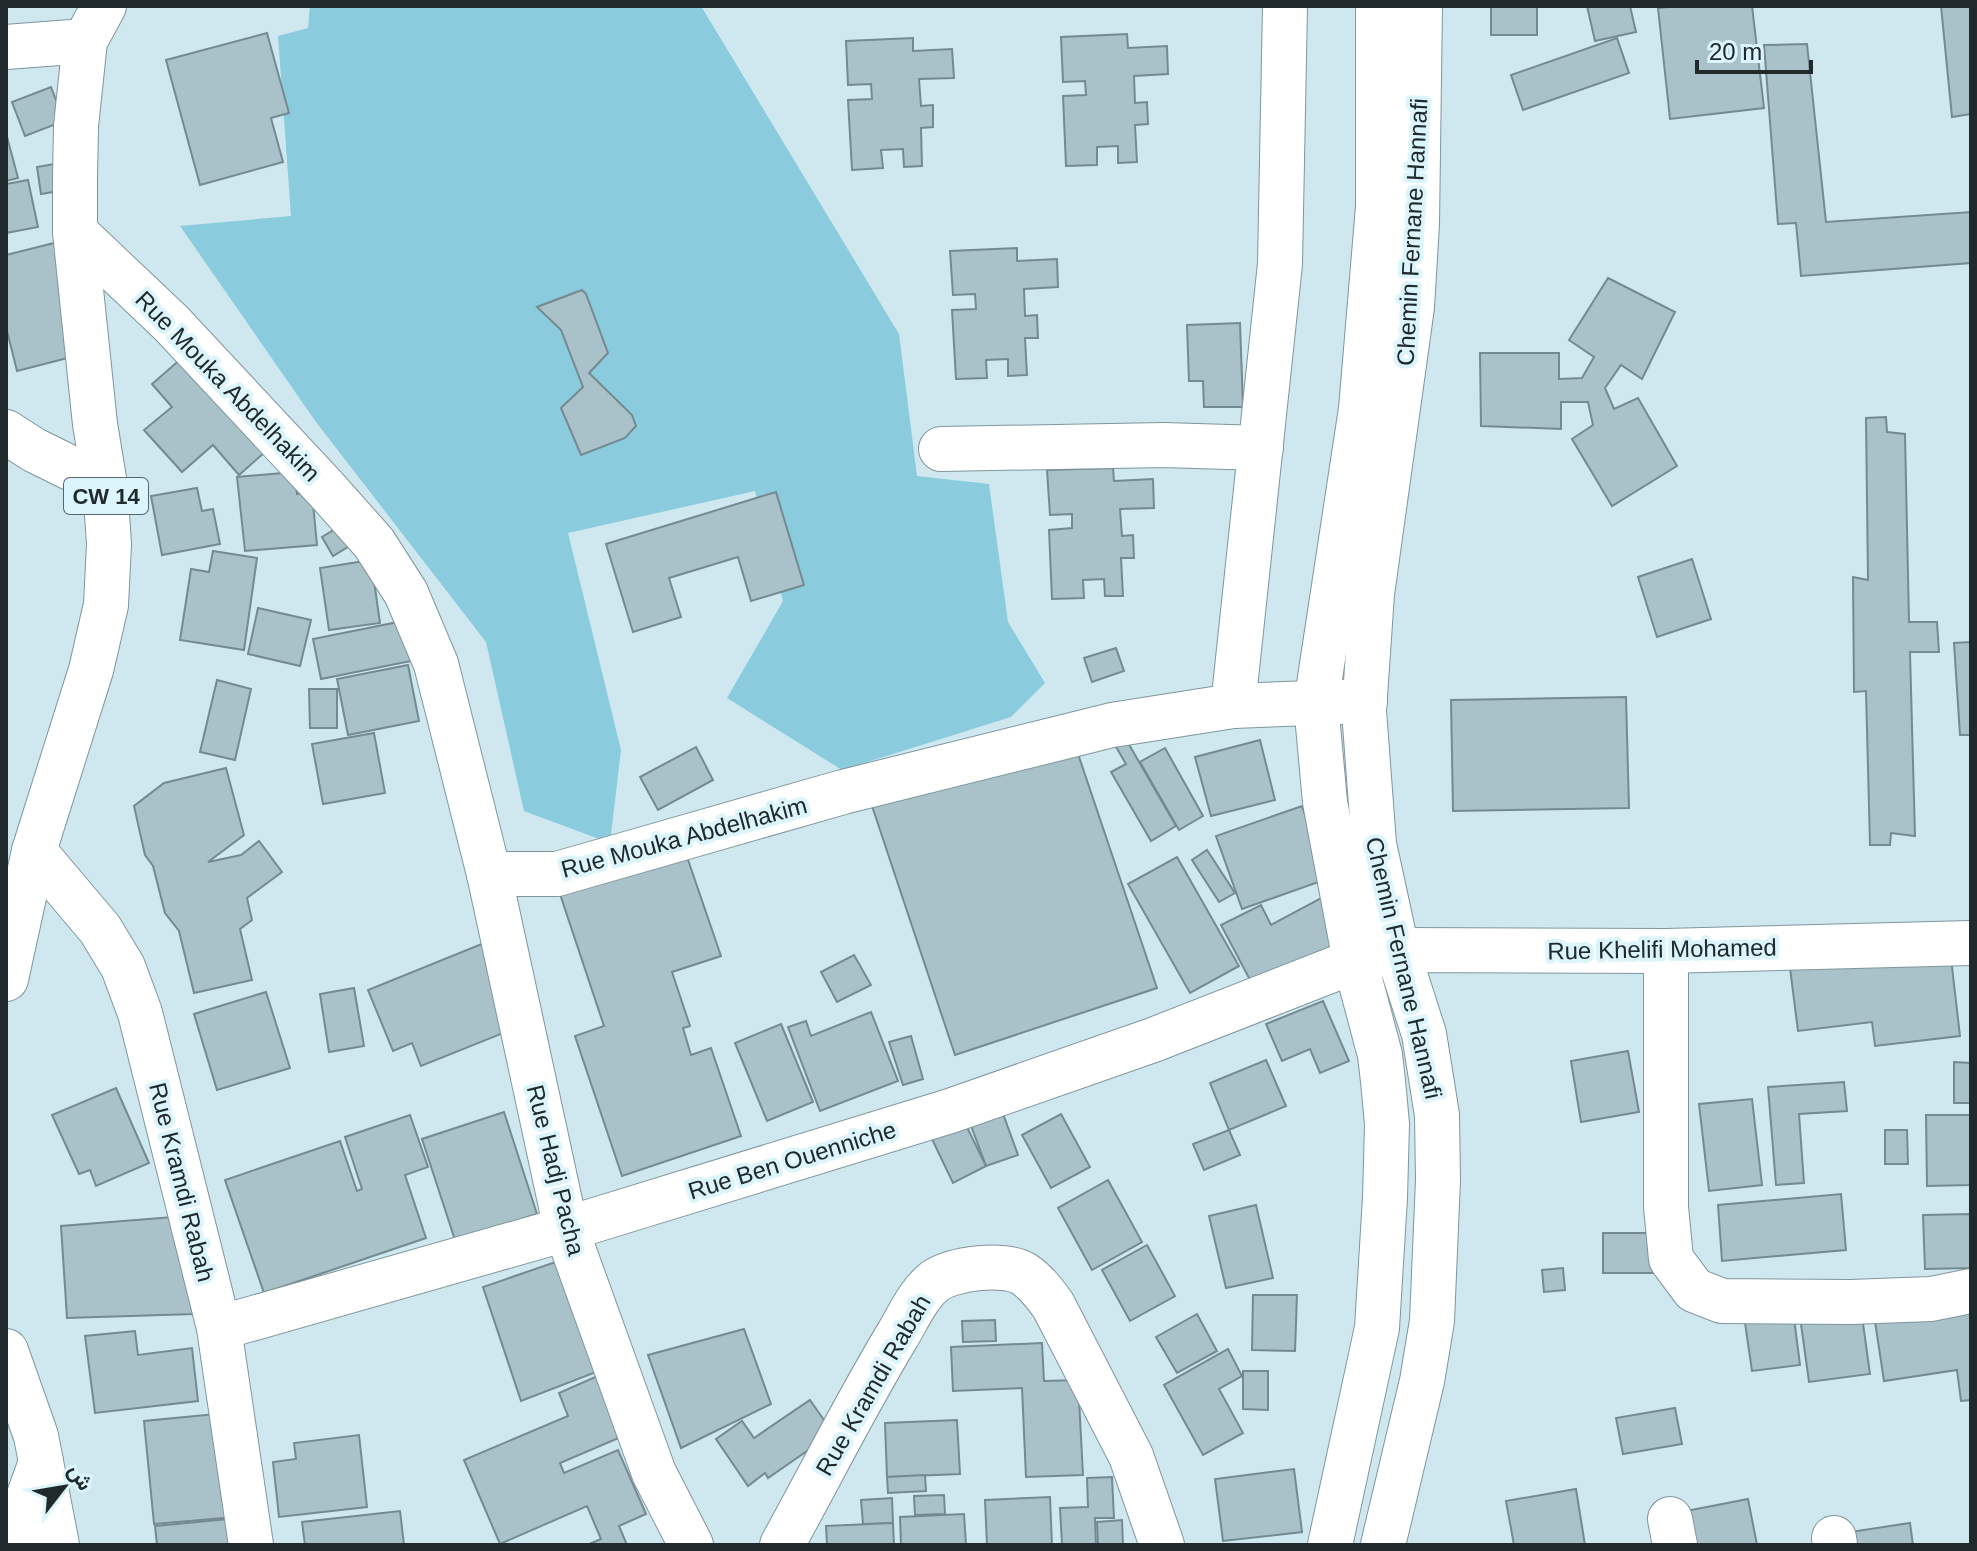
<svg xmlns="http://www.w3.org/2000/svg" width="1977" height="1551" font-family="Helvetica,Vazirmatn,sans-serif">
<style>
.green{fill:#8acbdd}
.building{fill:#a9c1c8;stroke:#748a91;stroke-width:2}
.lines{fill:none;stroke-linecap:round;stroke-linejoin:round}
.minor-casing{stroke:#7f969d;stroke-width:46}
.major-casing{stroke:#7f969d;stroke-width:46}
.minor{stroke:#fff;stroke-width:44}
.major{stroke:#fff;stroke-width:44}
.labels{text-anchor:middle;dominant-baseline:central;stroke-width:8;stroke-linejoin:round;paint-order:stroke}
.shield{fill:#dcf5fc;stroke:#58666a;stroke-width:2}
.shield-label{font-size:22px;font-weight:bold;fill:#20292b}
.street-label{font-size:24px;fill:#20292b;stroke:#dcf5fc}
</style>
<rect width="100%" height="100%" fill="#cfe8ef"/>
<!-- green -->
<polygon class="green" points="310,6 701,6 899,334 917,476 989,484 1008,622 1045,683 1011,717 842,770 727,698 783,601 755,491 568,533 621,750 610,843 524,811 486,642 316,422 180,226 291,216 278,36 308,28"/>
<!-- building -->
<g class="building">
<rect x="1491" y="6" width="46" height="29"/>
<polygon points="1587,6 1630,6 1636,32 1595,41"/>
<polygon points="1679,6 1752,6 1764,108 1670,119 1658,8"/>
<polygon points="1941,6 1971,6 1971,114 1952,117"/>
<polygon points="267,33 289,113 271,118 283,162 200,185 166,60"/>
<polygon points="1127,34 1128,48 1167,46 1168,74 1134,76 1135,103 1147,102 1148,124 1135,125 1137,162 1118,163 1118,146 1097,147 1097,165 1066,166 1063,96 1086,95 1085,81 1063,82 1061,37"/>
<polygon points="913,38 913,51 952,49 954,78 919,79 921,106 933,105 933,127 921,128 922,166 904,167 903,149 881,150 883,168 852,170 848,100 872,99 871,84 848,85 846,41"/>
<polygon points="1617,38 1629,73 1523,110 1511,75"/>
<polygon points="1807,44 1826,222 1971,212 1971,263 1801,276 1796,223 1778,224 1764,45"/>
<polygon points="51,87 64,121 25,136 12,102"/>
<polygon points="6,133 18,178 6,181"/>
<polygon points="66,162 71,189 41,194 37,167"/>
<polygon points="28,180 38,227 6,233 6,184"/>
<polygon points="54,243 83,354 17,371 6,327 6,255"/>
<polygon points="1017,248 1017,261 1057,259 1058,287 1024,289 1025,316 1037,315 1038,338 1025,338 1027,375 1008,376 1008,359 986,360 987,378 956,379 952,310 976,309 975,294 953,295 950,251"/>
<polygon points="1608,278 1675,312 1642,379 1621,365 1605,388 1614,409 1638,398 1677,466 1612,506 1572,439 1593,425 1588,402 1561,402 1561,429 1481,426 1480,353 1559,353 1559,379 1582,378 1594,357 1569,340"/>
<polygon points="582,290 586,294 608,353 589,373 632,415 636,426 625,438 581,455 561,408 583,387 561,330 537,307"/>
<polygon points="1240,323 1243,407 1204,407 1203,381 1189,381 1187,325"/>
<polygon points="190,351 273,445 239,475 213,445 182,472 144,430 172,407 152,384"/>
<polygon points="1886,417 1887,432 1905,434 1909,622 1937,622 1939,652 1910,652 1915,836 1891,833 1890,845 1870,845 1866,691 1854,692 1853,577 1868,580 1866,418"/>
<polygon points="1113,468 1114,481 1153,479 1154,508 1120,509 1122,536 1133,535 1134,558 1121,558 1123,596 1105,596 1104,579 1083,580 1084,598 1052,599 1049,530 1072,528 1072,514 1050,515 1047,470"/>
<polygon points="295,472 297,494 312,493 317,545 245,551 237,477"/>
<polygon points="197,488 202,511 213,509 220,544 162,555 151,496"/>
<polygon points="776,492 804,585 751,601 738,557 669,578 681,617 633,632 606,544"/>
<polygon points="345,523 356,542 333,556 322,537"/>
<polygon points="213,551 257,558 244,650 180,640 191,569 209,572"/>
<polygon points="1692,559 1711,619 1657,637 1638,577"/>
<polygon points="371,560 380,623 329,630 320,568"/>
<polygon points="258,608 311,620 300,666 248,654"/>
<polygon points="403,621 411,661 321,679 313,639"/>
<polygon points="1971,642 1971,735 1960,735 1954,643"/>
<polygon points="1116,648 1124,671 1092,682 1084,658"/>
<polygon points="408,665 419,721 348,735 337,679"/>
<polygon points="217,680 251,689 235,760 200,752"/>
<polygon points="309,689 337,689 337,728 310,728"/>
<polygon points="1626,697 1629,808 1453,811 1451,700"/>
<polygon points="374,733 385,793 323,804 312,744"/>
<polygon points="1073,739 1157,988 955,1055 872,806"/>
<polygon points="1260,740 1275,800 1211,816 1195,757"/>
<polygon points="1127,741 1176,826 1151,841 1111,772 1126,764 1116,747"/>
<polygon points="696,747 713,780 658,810 640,777"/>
<polygon points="1165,748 1203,816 1179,830 1140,762"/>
<polygon points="226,768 244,835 208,862 241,855 259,841 282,872 247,898 252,920 240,929 252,980 194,993 179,931 165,913 153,866 145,855 134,806 164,783"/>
<polygon points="1302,806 1327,879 1242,909 1216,836"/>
<polygon points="1207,850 1235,893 1219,902 1192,860"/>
<polygon points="685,851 721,956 672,972 690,1026 683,1028 691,1055 711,1048 741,1136 622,1176 575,1036 604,1026 560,894"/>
<polygon points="1177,857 1239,966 1190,993 1128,884"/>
<polygon points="1323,897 1350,948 1259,997 1221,925 1261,905 1271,925"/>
<polygon points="1949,941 1960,1036 1875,1046 1872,1022 1798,1031 1789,960"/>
<polygon points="484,943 518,1027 421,1066 412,1043 393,1051 368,990"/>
<polygon points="854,955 871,985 837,1002 821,972"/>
<polygon points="354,988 364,1046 329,1052 320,994"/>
<polygon points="266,992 290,1068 217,1090 194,1014"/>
<polygon points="1323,1001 1349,1061 1320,1073 1310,1049 1282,1061 1266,1024"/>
<polygon points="871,1012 898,1081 820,1111 788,1027 806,1021 811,1036"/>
<polygon points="781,1024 813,1102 767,1121 735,1043"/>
<polygon points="911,1036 923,1079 903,1085 889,1042"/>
<polygon points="1628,1051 1639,1112 1581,1122 1571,1061"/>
<polygon points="1266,1060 1286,1106 1229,1130 1210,1083"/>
<polygon points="1954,1062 1971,1063 1971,1103 1954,1103"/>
<polygon points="1844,1082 1847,1111 1799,1114 1804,1183 1776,1185 1768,1087"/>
<polygon points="116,1088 149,1163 96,1186 90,1170 79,1174 52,1115"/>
<polygon points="1752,1099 1762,1185 1709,1191 1699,1104"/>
<polygon points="1002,1111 1018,1155 986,1166 970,1123"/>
<polygon points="504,1112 537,1214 455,1240 422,1139"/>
<polygon points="1061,1114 1090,1167 1051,1188 1022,1135"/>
<polygon points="410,1115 428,1167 405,1175 426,1238 264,1293 225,1180 340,1141 357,1191 362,1189 345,1137"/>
<polygon points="1926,1115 1971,1115 1971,1185 1927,1186"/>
<polygon points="963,1119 986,1166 953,1183 930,1135"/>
<polygon points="1229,1130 1240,1155 1204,1170 1193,1144"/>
<polygon points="1885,1130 1907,1130 1908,1164 1885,1164"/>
<polygon points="1108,1180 1142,1242 1092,1270 1058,1208"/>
<polygon points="1841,1194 1846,1250 1722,1261 1718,1205"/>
<polygon points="1256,1205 1273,1278 1226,1288 1209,1216"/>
<polygon points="1971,1214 1971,1268 1925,1269 1923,1215"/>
<polygon points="173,1217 194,1314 67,1318 61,1226"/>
<rect x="1603" y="1233" width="59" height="40"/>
<polygon points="1147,1245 1175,1296 1130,1321 1102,1270"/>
<polygon points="570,1257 604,1369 521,1401 483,1287"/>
<polygon points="1563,1268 1565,1290 1544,1292 1542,1270"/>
<polygon points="1253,1295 1297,1295 1295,1351 1252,1350"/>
<polygon points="1971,1297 1971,1400 1961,1401 1957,1370 1884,1381 1874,1315"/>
<polygon points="1861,1309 1870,1374 1809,1382 1800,1317"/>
<polygon points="1793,1310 1800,1365 1752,1371 1744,1316"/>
<polygon points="1197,1314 1217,1351 1177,1373 1156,1337"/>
<polygon points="995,1320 996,1341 963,1342 962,1321"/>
<polygon points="744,1329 771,1404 681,1448 648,1355"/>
<polygon points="135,1331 138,1355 192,1348 198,1401 95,1413 85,1336"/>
<polygon points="1042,1343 1044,1381 1078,1380 1083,1475 1026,1477 1022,1388 953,1391 951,1347"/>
<polygon points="1228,1349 1242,1376 1219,1389 1243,1433 1203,1455 1164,1385"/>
<polygon points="1243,1371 1268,1371 1268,1410 1243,1409"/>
<polygon points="602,1374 628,1434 560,1463 564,1473 618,1450 646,1514 619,1526 627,1545 587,1545 601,1539 587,1506 500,1544 464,1460 568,1416 559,1393"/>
<polygon points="810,1400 833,1433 768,1478 765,1473 748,1486 716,1439 742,1421 754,1438"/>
<polygon points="1675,1408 1682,1444 1623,1454 1616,1418"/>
<polygon points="226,1413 236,1517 154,1524 144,1421"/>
<polygon points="957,1420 960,1474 887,1477 885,1423"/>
<polygon points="359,1435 367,1507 279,1517 273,1462 296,1459 294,1443"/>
<polygon points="1294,1469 1302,1532 1223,1541 1215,1479"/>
<polygon points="925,1475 926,1491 888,1493 887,1477"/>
<polygon points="1112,1477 1114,1518 1095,1518 1096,1545 1062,1545 1060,1508 1088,1507 1087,1478"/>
<polygon points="1576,1489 1585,1545 1514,1545 1506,1501"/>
<polygon points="944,1495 945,1514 915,1515 914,1496"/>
<polygon points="1050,1497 1052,1545 987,1545 985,1500"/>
<polygon points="892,1498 893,1523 863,1524 861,1500"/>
<polygon points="1748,1499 1757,1545 1693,1545 1686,1511"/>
<polygon points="400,1511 404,1545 305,1545 302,1522"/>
<polygon points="964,1514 966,1545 901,1545 900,1517"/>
<polygon points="229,1519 231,1545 157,1545 155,1526"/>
<polygon points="1122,1520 1123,1545 1098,1545 1097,1522"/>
<polygon points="893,1523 894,1545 827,1545 826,1526"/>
<polygon points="1910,1523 1913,1545 1852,1545 1850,1532"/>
</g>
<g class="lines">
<defs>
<g id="minor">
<polyline points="6,47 85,41"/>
<polyline points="75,232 171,323 326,489 374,543 406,593 436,664 489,874 557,874 843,792 1112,725 1233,706 1365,701"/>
<polyline points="6,432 34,450 105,485"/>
<polyline points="941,449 1164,445 1261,448"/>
<polyline points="1233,706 1280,264 1285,6"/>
<polyline points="34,851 100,929 123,967 140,1013 219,1328 251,1545"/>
<polyline points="489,874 566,1229 654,1473 691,1545"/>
<polyline points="1666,951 1666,1207 1671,1259 1694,1290 1722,1301 1851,1302 1931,1299 1971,1291"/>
<polyline points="219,1328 566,1229 950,1111 1153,1040 1355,961 1397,950 1666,951 1971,943"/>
<polyline points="1670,1519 1675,1545"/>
<polyline points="1834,1538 1835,1545"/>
<path d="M782 1545C820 1476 856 1404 897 1336 908 1318 918 1294 935 1281 954 1268 1004 1262 1024 1274 1036 1282 1045 1294 1053 1305L1131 1456 1162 1545"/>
</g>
<g id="major">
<polyline points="6,979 34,851 91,670 106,605 109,544 105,485 95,424 75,232 75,178 76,126 85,41 104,6"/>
<polyline points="6,1351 36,1436 57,1545"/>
<polyline points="11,1545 41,1462"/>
<polyline points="1330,1545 1377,1328 1385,1198 1387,1124 1383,1081 1380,1055 1355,961 1325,802 1316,704 1361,409 1378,207 1378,6"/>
<polyline points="1383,1545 1422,1381 1432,1321 1438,1180 1437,1115 1424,1034 1397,950 1374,844 1364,711 1372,594 1412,307 1417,224 1420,6"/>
</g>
</defs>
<!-- minor casing -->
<use href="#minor" class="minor-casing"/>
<!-- major casing -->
<use href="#major" class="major-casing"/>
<!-- minor -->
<use href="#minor" class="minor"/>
<!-- major -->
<use href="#major" class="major"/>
</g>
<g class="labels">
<!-- shield labels -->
<rect class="shield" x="64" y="478" width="84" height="36" rx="6"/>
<g class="shield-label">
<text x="106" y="496">CW 14</text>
</g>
<!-- street labels -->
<g class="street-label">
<text transform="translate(1412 232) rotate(-87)">Chemin Fernane Hannafi</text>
<text transform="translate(228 386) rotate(46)">Rue Mouka Abdelhakim</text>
<text transform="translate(684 837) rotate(-15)">Rue Mouka Abdelhakim</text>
<text transform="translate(1662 949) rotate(-1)">Rue Khelifi Mohamed</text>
<text transform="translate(1404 968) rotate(77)">Chemin Fernane Hannafi</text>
<text transform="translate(792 1160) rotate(-17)">Rue Ben Ouenniche</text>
<text transform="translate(556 1170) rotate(76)">Rue Hadj Pacha</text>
<text transform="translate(182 1182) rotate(76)">Rue Kramdi Rabah</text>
<text transform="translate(873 1385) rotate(-60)">Rue Kramdi Rabah</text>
</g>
</g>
<!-- border -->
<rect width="1977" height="1551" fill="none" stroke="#20292b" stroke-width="16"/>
<!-- north arrow -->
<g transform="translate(64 1487) rotate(59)" stroke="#dcf5fc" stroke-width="6" paint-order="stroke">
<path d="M0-6L14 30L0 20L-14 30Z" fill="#20292b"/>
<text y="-12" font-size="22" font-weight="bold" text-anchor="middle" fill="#20292b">ش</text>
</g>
<!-- scale -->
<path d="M1697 60v12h114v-12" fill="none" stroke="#20292b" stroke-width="4"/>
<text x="1709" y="60" font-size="24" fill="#20292b" stroke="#dcf5fc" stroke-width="6" paint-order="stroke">20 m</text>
</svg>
